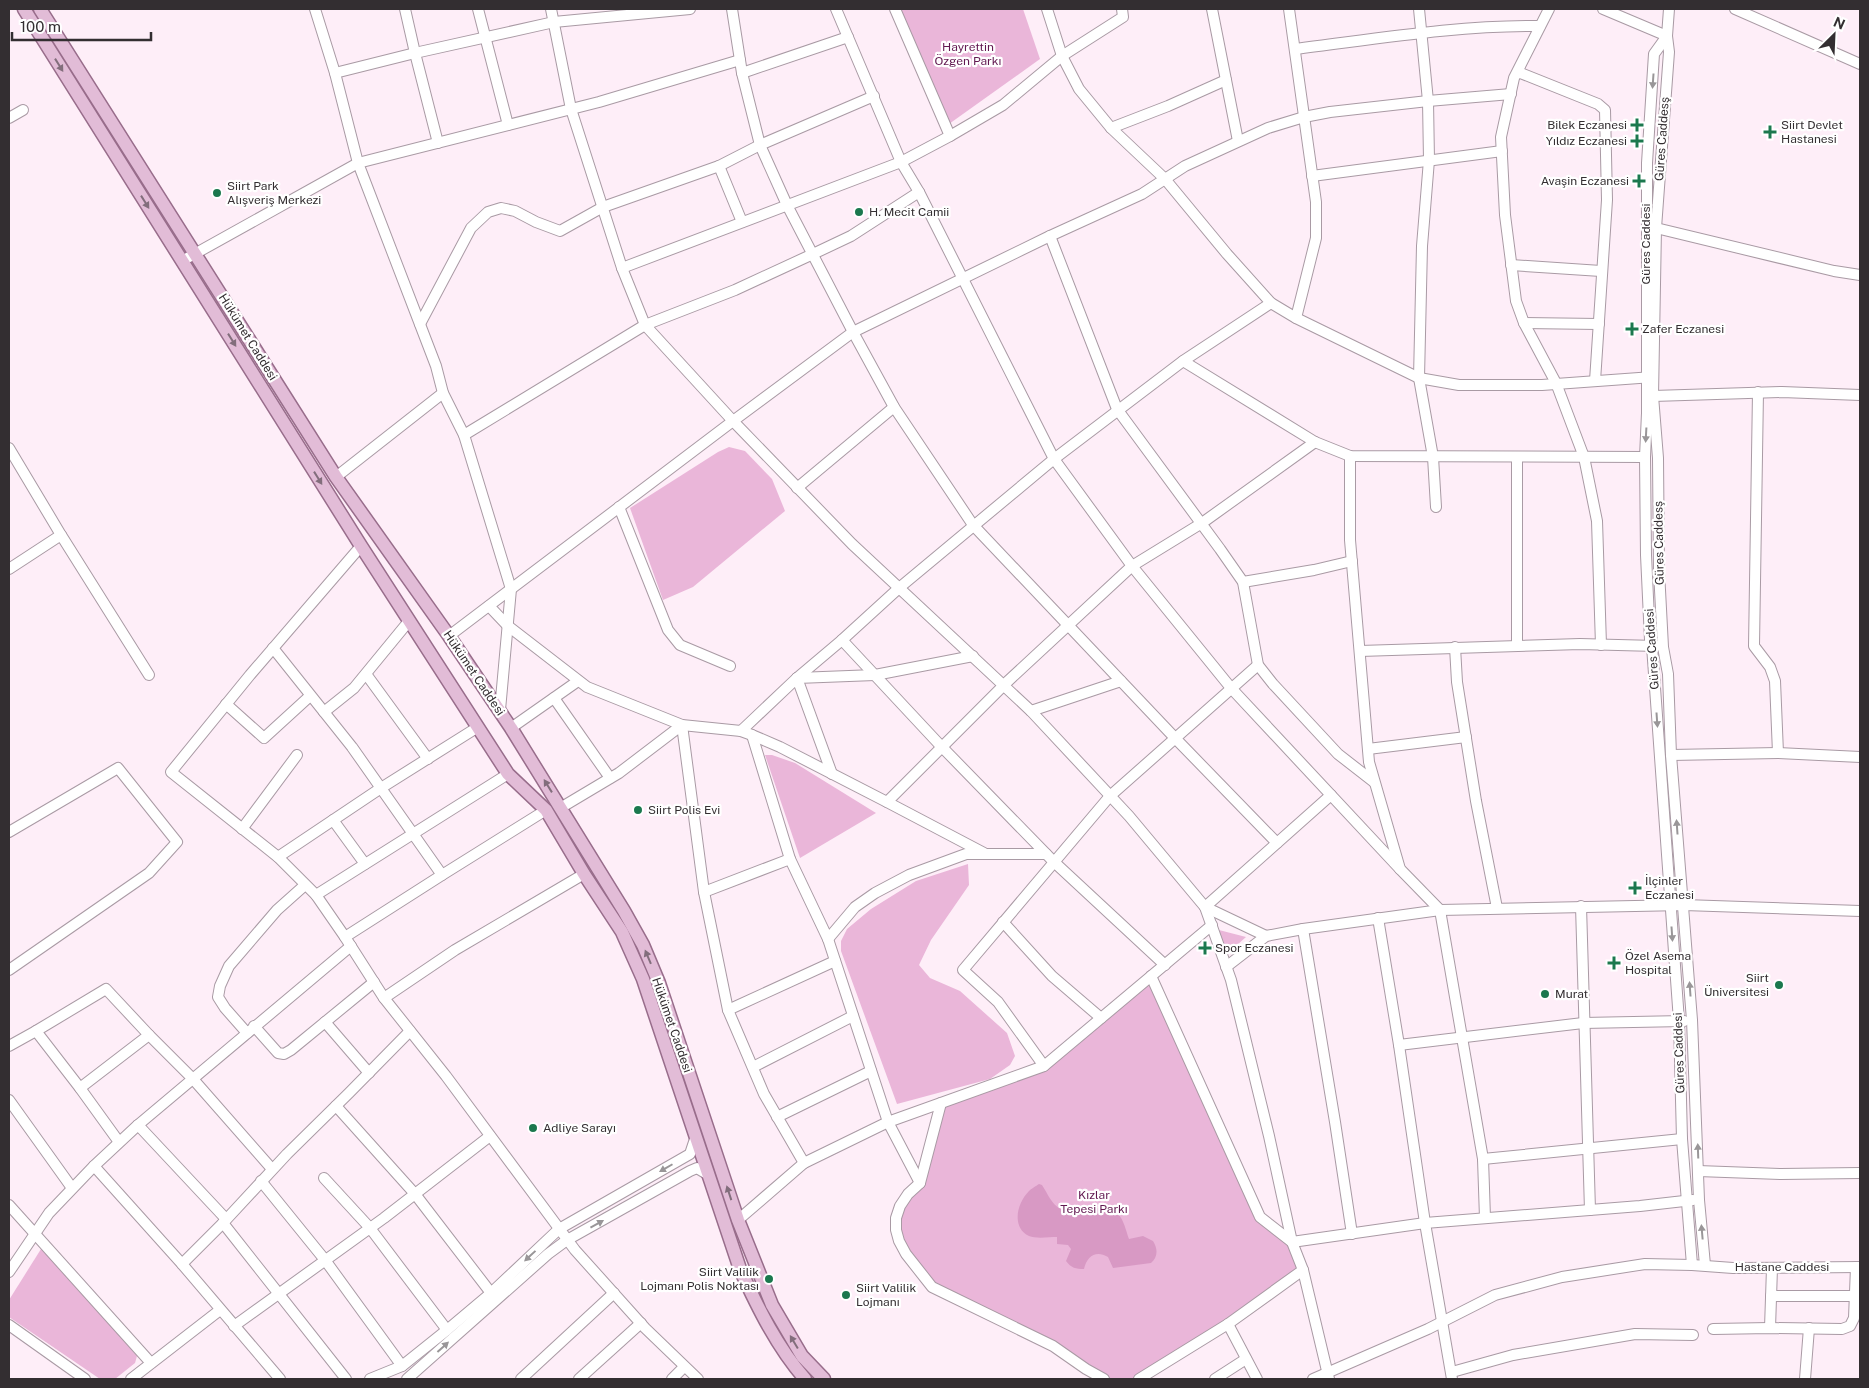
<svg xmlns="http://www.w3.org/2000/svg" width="1869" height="1388" font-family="'Public Sans',sans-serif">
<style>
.green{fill:#eab6d9}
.water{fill:#d899c4}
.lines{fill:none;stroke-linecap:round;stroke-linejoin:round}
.minor-casing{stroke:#a99aa4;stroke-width:12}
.major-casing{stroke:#986d8b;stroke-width:15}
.minor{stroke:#fff;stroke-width:10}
.major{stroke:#e2bcd7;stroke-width:12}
.oneway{fill:#826e7c}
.oneway2{fill:#999698}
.poi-dot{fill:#1b784e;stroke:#fff;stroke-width:2}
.labels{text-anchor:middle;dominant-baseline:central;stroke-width:4.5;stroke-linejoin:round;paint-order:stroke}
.park-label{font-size:12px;fill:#621951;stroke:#fff}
.poi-label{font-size:12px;fill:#332e31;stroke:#fff;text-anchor:start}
.street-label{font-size:12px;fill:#332e31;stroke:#fff}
</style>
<rect width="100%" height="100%" fill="#feeef8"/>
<!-- green -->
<g class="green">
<polygon points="900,9 1023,9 1040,59 949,124"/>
<polygon points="729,447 745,451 772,479 785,511 693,587 663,600 630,508 718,452"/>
<polygon points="772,755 795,763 876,813 800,858 765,755"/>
<polygon points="968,864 969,885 931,940 919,965 930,978 960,991 1007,1033 1015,1056 1010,1065 990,1079 897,1104 841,951 841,941 847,929 871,909 916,881"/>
<polygon points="1219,930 1246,937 1227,954"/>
<polygon points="1151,976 1260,1217 1292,1242 1303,1270 1139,1379 1104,1379 1053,1346 932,1287 896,1230 908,1194 920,1183 941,1103 1044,1066"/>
<polygon points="41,1249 45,1250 137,1356 135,1363 115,1379 100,1379 9,1317 9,1300"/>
</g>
<!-- water -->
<path class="water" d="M1039 1184 1042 1185C1048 1194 1051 1204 1061 1209 1078 1219 1104 1198 1118 1214 1124 1220 1126 1231 1129 1239L1143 1236 1153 1241C1158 1249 1158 1257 1151 1263L1113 1268 1108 1257C1096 1250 1087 1256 1084 1269 1076 1269 1071 1268 1066 1261L1071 1249 1068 1245 1057 1244V1237C1049 1237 1036 1239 1029 1236 1011 1227 1017 1203 1029 1191 1031 1189 1036 1186 1039 1184Z"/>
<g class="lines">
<defs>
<g id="minor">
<polyline points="315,9 335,73 358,163 436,366 443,393 464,435 511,589 500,710"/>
<polyline points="405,9 415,53 438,143"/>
<polyline points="478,9 508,125"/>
<polyline points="551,9 571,109 622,268 645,325 733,421 852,544 1031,711 1129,816 1205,907 1231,980 1269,1136 1292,1242 1303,1270 1329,1379"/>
<polyline points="732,9 742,73 760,145 787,205 853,332 894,407 973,525 1175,738 1277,843"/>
<polyline points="836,9 901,162 919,192 1054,459 1132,566 1231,688 1400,869"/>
<polyline points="895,9 950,136"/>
<polyline points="1047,9 1062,56 1079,89 1111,128 1165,179 1227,254 1271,303 1296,318 1419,378 1459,385 1542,385 1653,377"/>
<polyline points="1212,9 1238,141"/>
<polyline points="1289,9 1316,202 1316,238 1296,318"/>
<polyline points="1419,9 1428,101 1429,160 1422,246 1419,378 1433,457 1436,507"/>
<polyline points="1549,9 1514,78 1501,137 1505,215 1516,301 1524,323 1556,383 1584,457 1597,521 1601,645"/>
<polyline points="1603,9 1667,36"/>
<polyline points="1669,9 1667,36 1669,52 1656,228 1653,396 1658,458 1659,571 1663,647 1668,674 1671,755 1692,1020 1699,1200 1705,1265"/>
<polyline points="1735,9 1860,64"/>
<polyline points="1667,36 1654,54 1647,163 1647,413 1645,457 1646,555 1650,640 1652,646 1679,1021 1682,1139 1692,1265"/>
<path d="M1295 49C1376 39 1458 25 1540 26"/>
<polyline points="1518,72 1598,104 1605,110 1607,200 1595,381"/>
<polyline points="335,73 415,53 554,22 690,9"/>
<polyline points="742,73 848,37"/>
<polyline points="9,118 23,110"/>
<polyline points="1111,128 1168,106 1226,80"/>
<polyline points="719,166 742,222"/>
<polyline points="1312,176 1502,151"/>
<polyline points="1656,228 1834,271 1860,275"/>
<polyline points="1050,236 1117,409 1220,549 1243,582 1258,665 1273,684 1338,754 1374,782"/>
<polyline points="182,261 358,163 599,102 740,60"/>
<polyline points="1511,265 1601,271"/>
<polyline points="622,268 901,162 950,136 1003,105 1062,56 1123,17 1122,9"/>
<polyline points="1524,323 1599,324"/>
<polyline points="420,324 471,228 488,212 501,208 515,211 536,222 560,231 603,207 719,166 760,145 874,96"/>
<polyline points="1183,361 1315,442 1350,456 1645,457"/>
<polyline points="1758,392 1754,646 1770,667 1775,681 1778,753"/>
<polyline points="1653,396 1782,392 1860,395"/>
<polyline points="464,435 645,325 735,290 813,254 851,236 919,192"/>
<polyline points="9,448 61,535"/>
<polyline points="1350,456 1350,540 1369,762 1400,869 1440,910 1483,1159 1485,1218"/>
<polyline points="1517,458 1517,646"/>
<polyline points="336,477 443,393"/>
<polyline points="797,488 894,407"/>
<polyline points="619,507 668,630 680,645 730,666"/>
<polyline points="361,546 250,675 171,772 278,857 316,895 345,937 442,875"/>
<polyline points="9,569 61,535 149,675"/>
<polyline points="1243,582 1314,570 1352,561"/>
<polyline points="489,606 508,626 587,687 682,725 741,731 752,735 780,747 887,802 984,853"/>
<polyline points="449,636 733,421 853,332 1050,236 1142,194 1185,166 1268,128 1304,117 1330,112 1428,101 1511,94"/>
<polyline points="842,640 939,744 1053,861 1165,965"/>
<polyline points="1455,647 1457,682 1476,801 1497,908"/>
<polyline points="273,648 352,747 442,875 546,810"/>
<polyline points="1360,651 1580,644 1656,646"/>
<polyline points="366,674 428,759"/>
<polyline points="797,678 875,675 973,656"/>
<polyline points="797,678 832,774"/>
<polyline points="554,698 610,778"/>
<polyline points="226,704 264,738 310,696"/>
<polyline points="1031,711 1121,681"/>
<polyline points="324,712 354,688 409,621"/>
<polyline points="511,728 578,681"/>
<polyline points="741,731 797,678 842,640 899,588 1054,459 1183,361 1271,303"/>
<polyline points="752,735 790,859 828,939 888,1122 1044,1066 1212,925"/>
<polyline points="1368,749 1466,737"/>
<polyline points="1671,755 1778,753 1860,757"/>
<polyline points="887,802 1007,682 1132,566 1202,523 1315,442"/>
<polyline points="562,807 619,773 682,725 704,892 728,1010"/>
<polyline points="333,820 365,864"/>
<polyline points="242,829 297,755"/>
<polyline points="9,832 118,768 177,842 149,873 9,970"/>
<polyline points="278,857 381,788 478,727"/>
<polyline points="704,892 790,859"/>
<polyline points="316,895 508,774"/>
<polyline points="1581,906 1590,1210"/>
<polyline points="1205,907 1331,795"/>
<polyline points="1205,907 1266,936"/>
<polyline points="1378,918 1399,1045 1425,1223 1452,1379"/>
<polyline points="1003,922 1052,976 1101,1018"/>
<polyline points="1303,929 1335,1122 1352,1234"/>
<polyline points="345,937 384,998 446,1076 575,1250 645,1328 698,1379"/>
<polyline points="828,939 855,907 875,893 909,875 966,854 1046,854"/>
<polyline points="835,961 728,1010 764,1094 804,1163 888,1122 920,1183"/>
<polyline points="1226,967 1266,936 1303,929 1440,910 1684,905 1860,911"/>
<polyline points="1151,976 1260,1217 1292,1242 1425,1223 1640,1206 1693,1200"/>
<polyline points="384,998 455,950 584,874"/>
<polyline points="325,1022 369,1073"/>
<polyline points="254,1026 278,1053 284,1054 291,1050 374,982"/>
<polyline points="36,1031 106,989 149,1035"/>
<polyline points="247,1033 225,1008 218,997 220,986 229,966 277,910 305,885"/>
<polyline points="1399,1045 1583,1023 1684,1021"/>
<polyline points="9,1046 36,1031 80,1088 119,1142"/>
<polyline points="1044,1066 998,1002 963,970 1110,796 1258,665"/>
<polyline points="753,1067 853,1016"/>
<polyline points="80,1088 149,1035 193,1079 272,1169"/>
<polyline points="9,1100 72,1188"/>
<polyline points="941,1103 920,1183 908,1194 900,1206 896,1218 896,1230 899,1241 906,1254 932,1287 1053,1346 1086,1369 1104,1379"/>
<polyline points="336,1106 415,1194 491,1293"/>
<polyline points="777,1117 871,1071"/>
<polyline points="138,1125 226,1219"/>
<polyline points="1483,1159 1682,1139"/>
<polyline points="94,1166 182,1264 280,1379"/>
<polyline points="1698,1171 1781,1174 1860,1173"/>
<polyline points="324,1178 370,1228 447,1330"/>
<polyline points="261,1181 325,1260 402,1366"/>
<polyline points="9,1205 151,1363"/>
<polyline points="738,1220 804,1163"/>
<polyline points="223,1223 346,1379"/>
<polyline points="182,1264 223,1223 287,1154 349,1093 410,1031"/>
<polyline points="9,1272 49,1213 94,1166 138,1125 351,946"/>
<polyline points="1771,1296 1854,1296"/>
<polyline points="1228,1324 1257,1379"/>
<polyline points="9,1325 85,1379"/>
<polyline points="234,1326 384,1218 490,1136"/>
<polyline points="1770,1328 1772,1268"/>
<polyline points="1713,1329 1770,1328 1842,1329 1850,1326 1854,1318 1856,1267"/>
<polyline points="1452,1372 1513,1355 1635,1334 1693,1335"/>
<polyline points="131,1379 220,1310"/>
<polyline points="370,1379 402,1366 447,1330 491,1293 559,1229 690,1154 696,1136"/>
<polyline points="407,1379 548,1254 567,1240 690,1171 697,1168 707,1174"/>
<polyline points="521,1379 614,1293"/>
<polyline points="579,1379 641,1323"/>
<polyline points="672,1379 684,1367"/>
<polyline points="1139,1379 1228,1324 1303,1270"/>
<polyline points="1215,1379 1246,1359"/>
<polyline points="1313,1379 1428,1329 1495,1295 1562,1277 1645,1264 1692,1265 1733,1268 1860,1267"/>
<polyline points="1805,1379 1809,1328"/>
</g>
<g id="major">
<path d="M24 9 361 546 508 774 546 810 584 874 622 932 643 979 740 1269C758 1308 777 1347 805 1379"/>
<polyline points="40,9 336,477 449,636 511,728 624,911 643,945 659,983 738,1220 772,1305 802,1356 824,1379"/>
</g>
</defs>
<!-- minor casing -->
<use href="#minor" class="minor-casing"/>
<!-- major casing -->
<use href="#major" class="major-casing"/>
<!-- minor -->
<use href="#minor" class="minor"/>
<!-- major -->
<use href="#major" class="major"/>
</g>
<!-- one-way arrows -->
<defs><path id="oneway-solid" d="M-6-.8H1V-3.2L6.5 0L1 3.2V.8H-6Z" transform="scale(1.25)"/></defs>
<g class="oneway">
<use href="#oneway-solid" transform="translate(59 65) rotate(58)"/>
<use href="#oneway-solid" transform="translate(145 202) rotate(58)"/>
<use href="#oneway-solid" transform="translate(232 340) rotate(58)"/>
<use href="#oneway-solid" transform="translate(318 478) rotate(58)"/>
<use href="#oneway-solid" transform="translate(548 786) rotate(-122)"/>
<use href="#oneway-solid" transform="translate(648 957) rotate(-113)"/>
<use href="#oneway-solid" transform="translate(729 1193) rotate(-108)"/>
<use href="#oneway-solid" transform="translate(794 1342) rotate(-121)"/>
</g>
<g class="oneway2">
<use href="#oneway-solid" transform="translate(1653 81) rotate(94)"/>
<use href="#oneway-solid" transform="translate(1646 435) rotate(93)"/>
<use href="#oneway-solid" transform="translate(1657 720) rotate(86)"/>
<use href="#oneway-solid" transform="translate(1677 827) rotate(-94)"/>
<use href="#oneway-solid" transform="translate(1672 934) rotate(86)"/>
<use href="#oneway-solid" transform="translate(1690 989) rotate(-94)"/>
<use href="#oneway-solid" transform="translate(1698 1151) rotate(-92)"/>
<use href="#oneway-solid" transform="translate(666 1168) rotate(150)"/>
<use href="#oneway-solid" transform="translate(597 1224) rotate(-29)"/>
<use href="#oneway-solid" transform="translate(1702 1232) rotate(-95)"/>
<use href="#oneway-solid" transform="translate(530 1256) rotate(137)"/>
<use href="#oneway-solid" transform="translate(443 1347) rotate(-42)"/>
</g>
<!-- markers -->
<g class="poi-dot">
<path d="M1634.5 117.5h5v5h5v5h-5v5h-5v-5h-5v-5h5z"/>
<path d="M1767.5 124.5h5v5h5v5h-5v5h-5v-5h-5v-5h5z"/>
<path d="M1634.5 133.5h5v5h5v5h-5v5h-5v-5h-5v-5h5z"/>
<path d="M1636.5 173.5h5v5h5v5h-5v5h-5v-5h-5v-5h5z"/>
<circle cx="217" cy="193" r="5"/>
<circle cx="859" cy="212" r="5"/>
<path d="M1629.5 321.5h5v5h5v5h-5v5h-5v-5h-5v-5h5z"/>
<circle cx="638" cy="810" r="5"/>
<path d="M1632.5 880.5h5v5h5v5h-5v5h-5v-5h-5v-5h5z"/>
<path d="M1202.5 940.5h5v5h5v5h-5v5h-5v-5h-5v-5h5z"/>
<path d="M1611.5 955.5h5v5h5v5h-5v5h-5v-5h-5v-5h5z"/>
<circle cx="1779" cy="985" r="5"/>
<circle cx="1545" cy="994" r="5"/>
<circle cx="533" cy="1128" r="5"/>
<circle cx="769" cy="1279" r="5"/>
<circle cx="846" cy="1295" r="5"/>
</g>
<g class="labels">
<!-- park labels -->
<g class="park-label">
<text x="968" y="47">Hayrettin<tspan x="968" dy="14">Özgen Parkı</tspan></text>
<text x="1094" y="1195">Kızlar<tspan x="1094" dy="14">Tepesi Parkı</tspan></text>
</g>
<!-- poi labels -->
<g class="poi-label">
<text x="1627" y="125" text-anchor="end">Bilek Eczanesi</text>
<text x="1781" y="125">Siirt Devlet<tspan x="1781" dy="14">Hastanesi</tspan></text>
<text x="1627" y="141" text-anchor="end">Yıldız Eczanesi</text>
<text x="1629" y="181" text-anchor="end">Avaşin Eczanesi</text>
<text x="227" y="186">Siirt Park<tspan x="227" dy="14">Alışveriş Merkezi</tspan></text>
<text x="869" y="212">H. Mecit Camii</text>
<text x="1642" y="329">Zafer Eczanesi</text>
<text x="648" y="810">Siirt Polis Evi</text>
<text x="1645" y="881">İlçinler<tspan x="1645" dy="14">Eczanesi</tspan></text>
<text x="1215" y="948">Spor Eczanesi</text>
<text x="1625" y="956">Özel Asema<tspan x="1625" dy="14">Hospital</tspan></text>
<text x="1769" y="978" text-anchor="end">Siirt<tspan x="1769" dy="14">Üniversitesi</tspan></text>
<text x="1555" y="994">Murat</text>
<text x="543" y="1128">Adliye Sarayı</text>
<text x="759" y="1272" text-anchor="end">Siirt Valilik<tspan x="759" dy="14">Lojmanı Polis Noktası</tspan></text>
<text x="856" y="1288">Siirt Valilik<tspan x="856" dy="14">Lojmanı</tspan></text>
</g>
<!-- street labels -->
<g class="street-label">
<text transform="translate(1662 139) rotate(-86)">Güres Caddesş</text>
<text transform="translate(1646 244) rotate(-90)">Güres Caddesi</text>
<text transform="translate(248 337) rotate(58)">Hükümet Caddesi</text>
<text transform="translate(1659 543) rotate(-91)">Güres Caddesş</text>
<text transform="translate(1652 649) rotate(-94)">Güres Caddesi</text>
<text transform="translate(474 673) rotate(56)">Hükümet Caddesi</text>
<text transform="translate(672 1025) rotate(71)">Hükümet Caddesi</text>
<text transform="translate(1679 1053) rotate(-92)">Güres Caddesi</text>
<text x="1782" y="1267">Hastane Caddesi</text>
</g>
</g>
<!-- border -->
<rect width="1869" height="1388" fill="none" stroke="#332e31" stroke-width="20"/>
<!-- north arrow -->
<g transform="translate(1834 35) rotate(24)" stroke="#ffffff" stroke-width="4" paint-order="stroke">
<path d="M0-4L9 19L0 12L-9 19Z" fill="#332e31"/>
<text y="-8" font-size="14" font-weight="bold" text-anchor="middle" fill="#332e31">N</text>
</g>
<!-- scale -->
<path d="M12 32v8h139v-8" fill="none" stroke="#332e31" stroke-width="2.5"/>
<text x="20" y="32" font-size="15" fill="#332e31" stroke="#ffffff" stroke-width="4" paint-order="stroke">100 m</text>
</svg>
